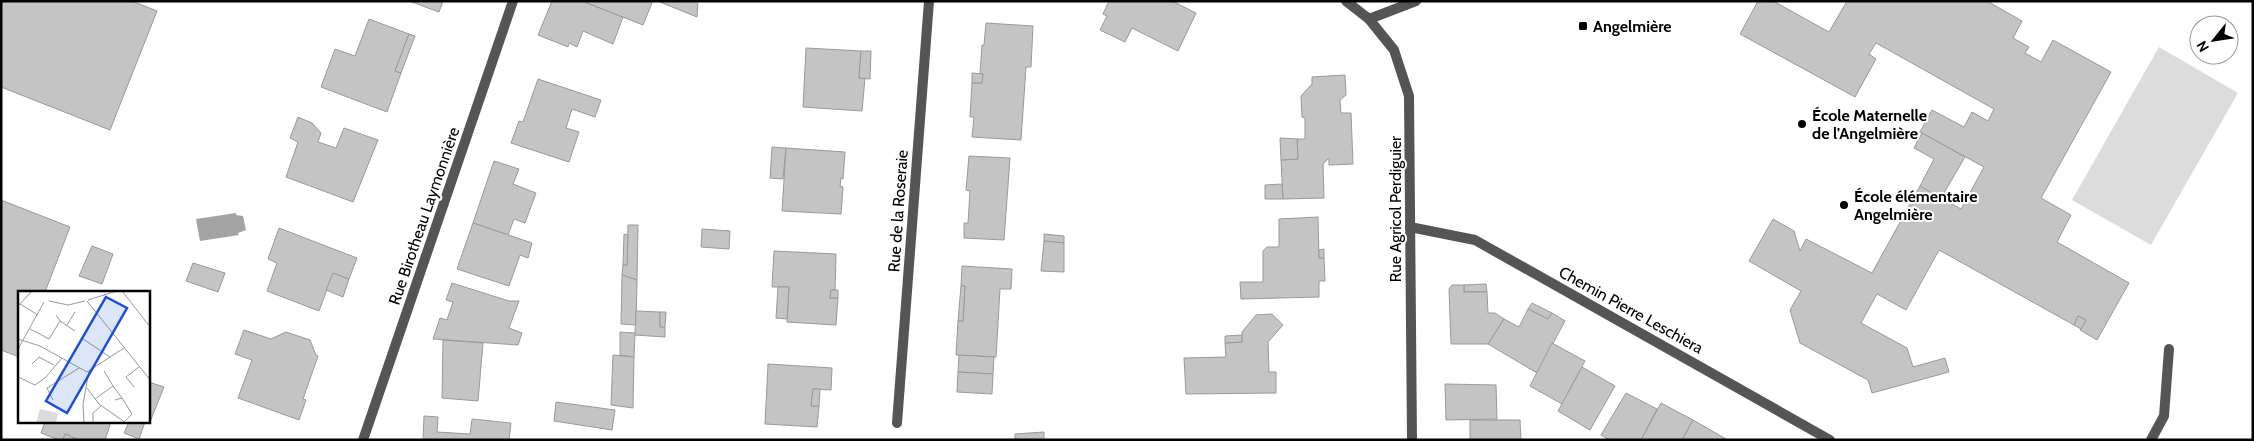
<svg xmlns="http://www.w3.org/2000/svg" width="2254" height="441" font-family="Cabin,sans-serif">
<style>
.green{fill:#dcdcdc}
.water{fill:#a3a3a3}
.building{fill:#c4c4c4;stroke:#999}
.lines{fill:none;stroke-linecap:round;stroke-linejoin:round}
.lane{stroke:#555;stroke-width:10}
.street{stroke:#555;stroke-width:10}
.poi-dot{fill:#000;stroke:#fff;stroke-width:2}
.labels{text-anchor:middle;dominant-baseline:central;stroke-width:4;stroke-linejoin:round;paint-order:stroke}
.poi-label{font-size:16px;font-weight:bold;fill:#000;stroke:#fff;text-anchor:start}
.street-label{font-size:16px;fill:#000;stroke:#fff}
.inset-road{fill:none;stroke:#999;stroke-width:1}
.view{fill:#1d4ed8;fill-opacity:0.15;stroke:#1d4ed8;stroke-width:2.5}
.inset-edge{fill:none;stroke:#000;stroke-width:2.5}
</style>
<rect width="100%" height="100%" fill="#fff"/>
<!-- green -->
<polygon class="green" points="2159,47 2238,93 2151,245 2072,200"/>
<!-- water -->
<polygon class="water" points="236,213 236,215 243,216 246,230 238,233 239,235 200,241 196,219"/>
<!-- building -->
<g class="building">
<polygon points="1,1 132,1 157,11 110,130 1,87"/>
<polygon points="409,1 443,1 439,12"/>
<polygon points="552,1 582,1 623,17 613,44 583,31 577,47 569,43 568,47 538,35"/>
<polygon points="582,1 648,1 652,3 643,25"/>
<polygon points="698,1 697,17 660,2 660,1"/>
<polygon points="1109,1 1172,1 1196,13 1178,51 1132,28 1125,42 1100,30 1107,16 1103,14"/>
<polygon points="1758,1 1773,1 1829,32 1847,1 1987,1 2022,21 2013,38 2029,47 2025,53 2041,62 2053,40 2111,72 2041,198 2071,215 2057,242 2129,283 2097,340 2080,330 2086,320 2078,316 2074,325 1939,250 1906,310 1877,294 1861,323 1907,348 1913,367 1945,358 1949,372 1872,393 1868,380 1800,343 1790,310 1801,291 1749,261 1773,219 1794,231 1800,251 1806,239 1872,273 1920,186 1961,209 1984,167 1920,132 1932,110 1964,127 1972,112 1988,121 1994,109 1876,43 1869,54 1876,59 1855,97 1740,34"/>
<polygon points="369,19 409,34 395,71 401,73 387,112 321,87 335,49 355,56"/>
<polygon points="986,23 1033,26 1031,67 1026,67 1021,140 972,137 974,117 970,117 972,83 982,83 983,74 980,73 982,45 984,45"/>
<polygon points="409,34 415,36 401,73 395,71"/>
<polygon points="806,48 861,51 859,78 865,78 862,111 803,107"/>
<polygon points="861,51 871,51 870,79 859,78"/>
<polygon points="972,73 983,74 982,83 972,83"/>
<polygon points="1345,75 1346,95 1340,100 1341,113 1351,113 1353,164 1329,165 1329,158 1323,164 1324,198 1283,199 1281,160 1298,159 1297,139 1305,139 1305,118 1302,117 1301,96 1312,84 1312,77"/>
<polygon points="538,79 601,100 595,117 572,109 566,128 579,132 569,162 511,143 519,121 523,122"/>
<polygon points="298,117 312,123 321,133 318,142 336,148 344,128 378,140 353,202 286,177 298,142 290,138"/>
<polygon points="1922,133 1965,157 1941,198 1920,186 1934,159 1914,148"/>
<polygon points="1280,138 1297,139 1298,159 1281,160"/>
<polygon points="772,147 786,148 783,179 770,178"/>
<polygon points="786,148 845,152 843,179 841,178 840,186 843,187 841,214 782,211"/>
<polygon points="969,156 1010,158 1004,240 964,238 964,223 968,223 970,191 966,190"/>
<polygon points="494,161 519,169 513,184 536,193 525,223 514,219 508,235 473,223"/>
<polygon points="1282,184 1283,199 1265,199 1265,185"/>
<polygon points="1,200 70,227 45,292 19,292 19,357 1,350"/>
<polygon points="1318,217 1319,258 1324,258 1325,281 1319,281 1319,297 1241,299 1240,282 1263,282 1263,251 1267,247 1279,247 1279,219"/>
<polygon points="473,223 532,243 528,258 520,255 509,286 457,269"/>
<polygon points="628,225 638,225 637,280 622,275 623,265 627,265"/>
<polygon points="279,228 357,258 349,279 333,273 319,311 267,291 277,263 268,259"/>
<polygon points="702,229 730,231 729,249 701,247"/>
<polygon points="624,234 628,235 627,265 623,265"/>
<polygon points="1044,234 1064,236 1064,243 1044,241"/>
<polygon points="1044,241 1064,243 1064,272 1041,271"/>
<polygon points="92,246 113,254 102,284 79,276"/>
<polygon points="1324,249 1324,258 1319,258 1319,250"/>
<polygon points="774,251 836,254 835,290 831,290 830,298 838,298 836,325 787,322 789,287 772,287"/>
<polygon points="193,263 225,273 218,292 186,281"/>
<polygon points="962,266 1012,269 1011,289 1000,289 996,357 956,355 958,321 963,321 965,286 961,286"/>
<polygon points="333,273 349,279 343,297 326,290"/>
<polygon points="622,275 637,280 636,325 621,324"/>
<polygon points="452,283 509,301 519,301 509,328 522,333 518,345 433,339 440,318 447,320 453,302 446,300"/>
<polygon points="1486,284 1487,292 1464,292 1464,285"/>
<polygon points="1452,285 1464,285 1464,292 1487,292 1488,313 1495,313 1504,319 1488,344 1451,344 1449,289"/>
<polygon points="961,286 965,286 963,321 958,321"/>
<polygon points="778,287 789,287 787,319 776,318"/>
<polygon points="831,290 838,290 838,298 830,298"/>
<polygon points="1532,303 1552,313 1548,319 1528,309"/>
<polygon points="1528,309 1548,319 1552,313 1565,321 1537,373 1488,344 1504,319 1519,327"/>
<polygon points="636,311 660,312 660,327 665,327 665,337 635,335"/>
<polygon points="660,312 666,312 665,327 660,327"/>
<polygon points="1272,314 1283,325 1268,342 1269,372 1276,372 1276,393 1186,394 1184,358 1226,357 1225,343 1242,342 1242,332 1256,315"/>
<polygon points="2078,316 2086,320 2081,329 2074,325"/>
<polygon points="244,330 271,339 286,332 310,340 316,355 318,356 303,399 306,400 299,420 238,398 252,360 235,354"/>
<polygon points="620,332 635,333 634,357 620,355"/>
<polygon points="1242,335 1242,342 1225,343 1225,336"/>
<polygon points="443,340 483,343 478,401 442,398"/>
<polygon points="1552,343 1585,361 1562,404 1530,386"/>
<polygon points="613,355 634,357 633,408 611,405"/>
<polygon points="959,355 994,357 993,374 958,372"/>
<polygon points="768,364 832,368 831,390 813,389 811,406 819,406 817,427 765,424"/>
<polygon points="1582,367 1615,386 1590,430 1558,411"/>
<polygon points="958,372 993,374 992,394 957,392"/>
<polygon points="149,382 164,387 150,422 149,422"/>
<polygon points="1445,384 1496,385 1497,419 1446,420"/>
<polygon points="813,389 820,389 819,406 811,406"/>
<polygon points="1626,393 1657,409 1641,440 1610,440 1601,435"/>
<polygon points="556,402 615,410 612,430 554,421"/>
<polygon points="1661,403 1693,420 1682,440 1641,440"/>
<polygon points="424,416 438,417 437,432 470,434 472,419 511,423 509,440 423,440"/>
<polygon points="1470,420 1520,420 1521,440 1470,440"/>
<polygon points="1693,420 1726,439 1726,440 1682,440"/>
<polygon points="45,422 111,422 105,440 79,440 65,434 63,440 59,440 41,433"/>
<polygon points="129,422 145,422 139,439 124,433"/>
<polygon points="1044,432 1044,440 1015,440 1015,434"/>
<polygon points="65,434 79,440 63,440"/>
</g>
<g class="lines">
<!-- lane -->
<g class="lane">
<polyline points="1410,227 1475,240 1830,440"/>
<polyline points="2151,440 2164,416 2169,349"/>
</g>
<!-- street -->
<g class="street">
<polyline points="1346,1 1369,19 1394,50 1409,96 1412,440"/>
<polyline points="1369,19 1416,1"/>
<polyline points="897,423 929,1"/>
<polyline points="363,440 513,1"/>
</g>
</g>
<!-- markers -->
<g class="poi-dot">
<rect x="1578" y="21" width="10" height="10" rx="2.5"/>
<circle cx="1802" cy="124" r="5"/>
<circle cx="1844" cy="205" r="5"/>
</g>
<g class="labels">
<!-- poi labels -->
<g class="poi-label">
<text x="1593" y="26">Angelmière</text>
<text x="1812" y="115">École Maternelle<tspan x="1812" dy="18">de l'Angelmière</tspan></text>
<text x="1854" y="196">École élémentaire<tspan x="1854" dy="18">Angelmière</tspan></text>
</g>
<!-- street labels -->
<g class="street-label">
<text transform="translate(1395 209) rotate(-90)">Rue Agricol Perdiguier</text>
<text transform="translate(898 211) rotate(-86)">Rue de la Roseraie</text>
<text transform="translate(424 216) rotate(-71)">Rue Birotheau Laymonnière</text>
<text transform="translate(1631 310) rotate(29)">Chemin Pierre Leschiera</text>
</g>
</g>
<!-- overview -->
<g transform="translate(18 291)">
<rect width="132" height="132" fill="#fff"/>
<path d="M22 118 40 122 38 132H18Z" fill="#dcdcdc"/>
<path class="inset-road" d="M104 0 133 37M70 9 99 0M31 10 50 14 67 10M69 10 133 90M2 13 20 24M0 15 14 0M42 30 57 40M49 34 57 21M12 38 31 48 42 30 38 24M0 48 22 55 69 81 106 57M65 48 92 66M0 58 26 11M14 73 21 66 36 74M86 80 95 95M0 86 17 94 27 87 44 67M116 96 108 86 121 76M69 97 81 113 108 132M77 108 95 95 104 107M35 109 29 97 61 77M97 109 104 107 114 123 107 130M66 132 65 113 71 80M75 132V122L83 115"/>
<path class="view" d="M88 6 109 17 49 122 28 110Z"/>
<rect width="132" height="132" class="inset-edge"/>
</g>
<!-- border -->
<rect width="2254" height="441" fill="none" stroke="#000000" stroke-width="5"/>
<!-- north arrow -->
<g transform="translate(2214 40) rotate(240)"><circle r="24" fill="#ffffff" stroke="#999999"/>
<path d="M0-4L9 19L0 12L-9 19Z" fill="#000000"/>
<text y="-8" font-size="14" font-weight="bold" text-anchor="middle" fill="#000000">N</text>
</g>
</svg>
